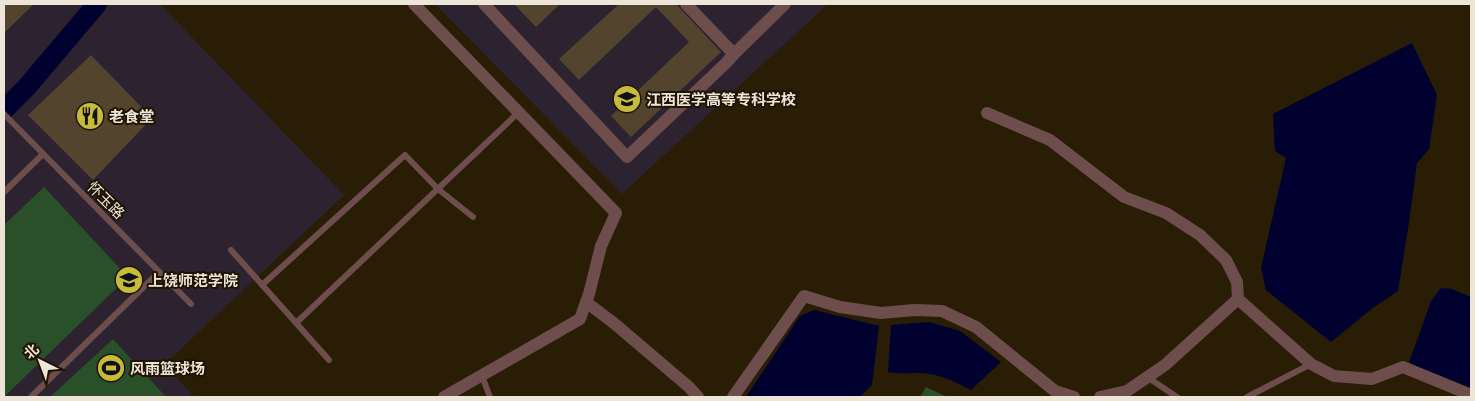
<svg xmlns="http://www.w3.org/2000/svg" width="1475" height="401" font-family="Lora,'Noto Sans SC',serif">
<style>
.education{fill:#2d2230}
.green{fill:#295029}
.water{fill:#00012f}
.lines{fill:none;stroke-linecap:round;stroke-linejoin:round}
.river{stroke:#00012f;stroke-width:20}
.building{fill:#52442d}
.service{stroke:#6e4e4c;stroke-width:6}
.minor{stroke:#6e4e4c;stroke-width:12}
.labels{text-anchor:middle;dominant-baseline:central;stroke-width:4;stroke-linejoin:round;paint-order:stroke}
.poi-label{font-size:15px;font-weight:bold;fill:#ede5d7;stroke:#1f1400;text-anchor:start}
.street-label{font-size:15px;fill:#ede5d7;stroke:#1f1400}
</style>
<rect width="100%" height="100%" fill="#291d06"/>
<!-- education -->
<g class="education">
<polygon points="4,4 160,4 344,195 165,364 194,397 4,397"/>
<polygon points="435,4 828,4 622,194"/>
</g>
<!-- green -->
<g class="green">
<polygon points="44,187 128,277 4,397 4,225"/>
<polygon points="113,339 166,397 50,397"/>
<polygon points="926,387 947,397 920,397"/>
</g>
<!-- water -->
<g class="water">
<polygon points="1412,43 1437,95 1429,149 1417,163 1409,222 1398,291 1374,307 1331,342 1266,290 1261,268 1286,158 1275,151 1273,114"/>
<polygon points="1441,288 1452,289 1471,297 1471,388 1409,363 1431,301"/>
<polygon points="814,310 879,326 872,385 860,397 746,397 800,316"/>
<path d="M929 322 960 331 1001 362 971 390C955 382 938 373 920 373 908 373 899 374 888 372L891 325Z"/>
</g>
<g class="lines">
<!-- river -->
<polyline class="river" points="4,110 26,88 97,4"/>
</g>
<!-- building -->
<g class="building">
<polygon points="4,4 34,4 4,33"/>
<polygon points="514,4 560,4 536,27"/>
<polygon points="619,4 676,4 721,52 631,137 611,116 689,42 656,7 579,80 559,59"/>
<polygon points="91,55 152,118 93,180 28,115"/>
</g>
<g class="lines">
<!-- service -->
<g class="service">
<polyline points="4,114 191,304"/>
<polyline points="4,192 43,154"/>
<polyline points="231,250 329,360"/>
<polyline points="262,285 405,155 438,189 473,217"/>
<polyline points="296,323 519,112"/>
<polyline points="482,376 490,397"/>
<polyline points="1147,377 1177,397"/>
<polyline points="31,397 159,272"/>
<polyline points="1247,397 1311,364"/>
</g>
<!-- minor -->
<g class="minor">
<polyline points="414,4 616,213 601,246 589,294 580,319 444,397"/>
<polyline points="484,4 627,157 726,63 734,54 785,4"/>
<polyline points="686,4 734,54"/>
<polyline points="987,113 1050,140 1124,197 1166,213 1200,235 1226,260 1237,282 1238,299"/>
<polyline points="586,302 615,324 689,387 698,397"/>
<polyline points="733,397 804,296 840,307 881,313 914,310 942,311 976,327 1055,391 1074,397"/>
<polyline points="1100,397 1127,391 1165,365 1238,299 1311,364 1334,376 1372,379 1403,367 1471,395"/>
</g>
</g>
<!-- icons -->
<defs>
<symbol id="university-disc" viewBox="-11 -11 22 22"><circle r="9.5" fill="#c7bb3c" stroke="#1f1400"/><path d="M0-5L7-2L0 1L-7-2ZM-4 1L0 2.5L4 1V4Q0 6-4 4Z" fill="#111"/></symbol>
<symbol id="restaurant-disc" viewBox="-11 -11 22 22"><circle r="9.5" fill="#c7bb3c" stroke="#1f1400"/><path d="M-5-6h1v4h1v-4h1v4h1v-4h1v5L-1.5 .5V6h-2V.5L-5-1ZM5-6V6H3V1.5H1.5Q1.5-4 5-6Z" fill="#111"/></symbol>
<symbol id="stadium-disc" viewBox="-11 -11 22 22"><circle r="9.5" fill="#c7bb3c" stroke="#1f1400"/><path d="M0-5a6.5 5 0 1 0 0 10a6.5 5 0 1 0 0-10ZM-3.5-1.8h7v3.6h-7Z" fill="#111"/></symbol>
</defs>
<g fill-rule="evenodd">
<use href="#university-disc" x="611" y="83" width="32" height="32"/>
<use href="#restaurant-disc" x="74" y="100" width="32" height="32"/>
<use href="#university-disc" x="113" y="264" width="32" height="32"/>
<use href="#stadium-disc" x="95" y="352" width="32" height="32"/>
</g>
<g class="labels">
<!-- poi labels -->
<g class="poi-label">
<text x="646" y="99">江西医学高等专科学校</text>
<text x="109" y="116">老食堂</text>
<text x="148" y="280">上饶师范学院</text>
<text x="130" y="368">风雨篮球场</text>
</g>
<!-- street labels -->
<g class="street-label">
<text transform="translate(106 200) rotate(45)">怀玉路</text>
</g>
</g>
<!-- border -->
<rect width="1475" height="401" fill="none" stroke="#ede5d7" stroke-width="10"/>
<!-- north arrow -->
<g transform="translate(40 361) rotate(318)" stroke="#1f1400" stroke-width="4" paint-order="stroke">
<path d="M0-4L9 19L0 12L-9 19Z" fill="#ede5d7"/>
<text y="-8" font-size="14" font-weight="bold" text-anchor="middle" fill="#ede5d7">北</text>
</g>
</svg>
